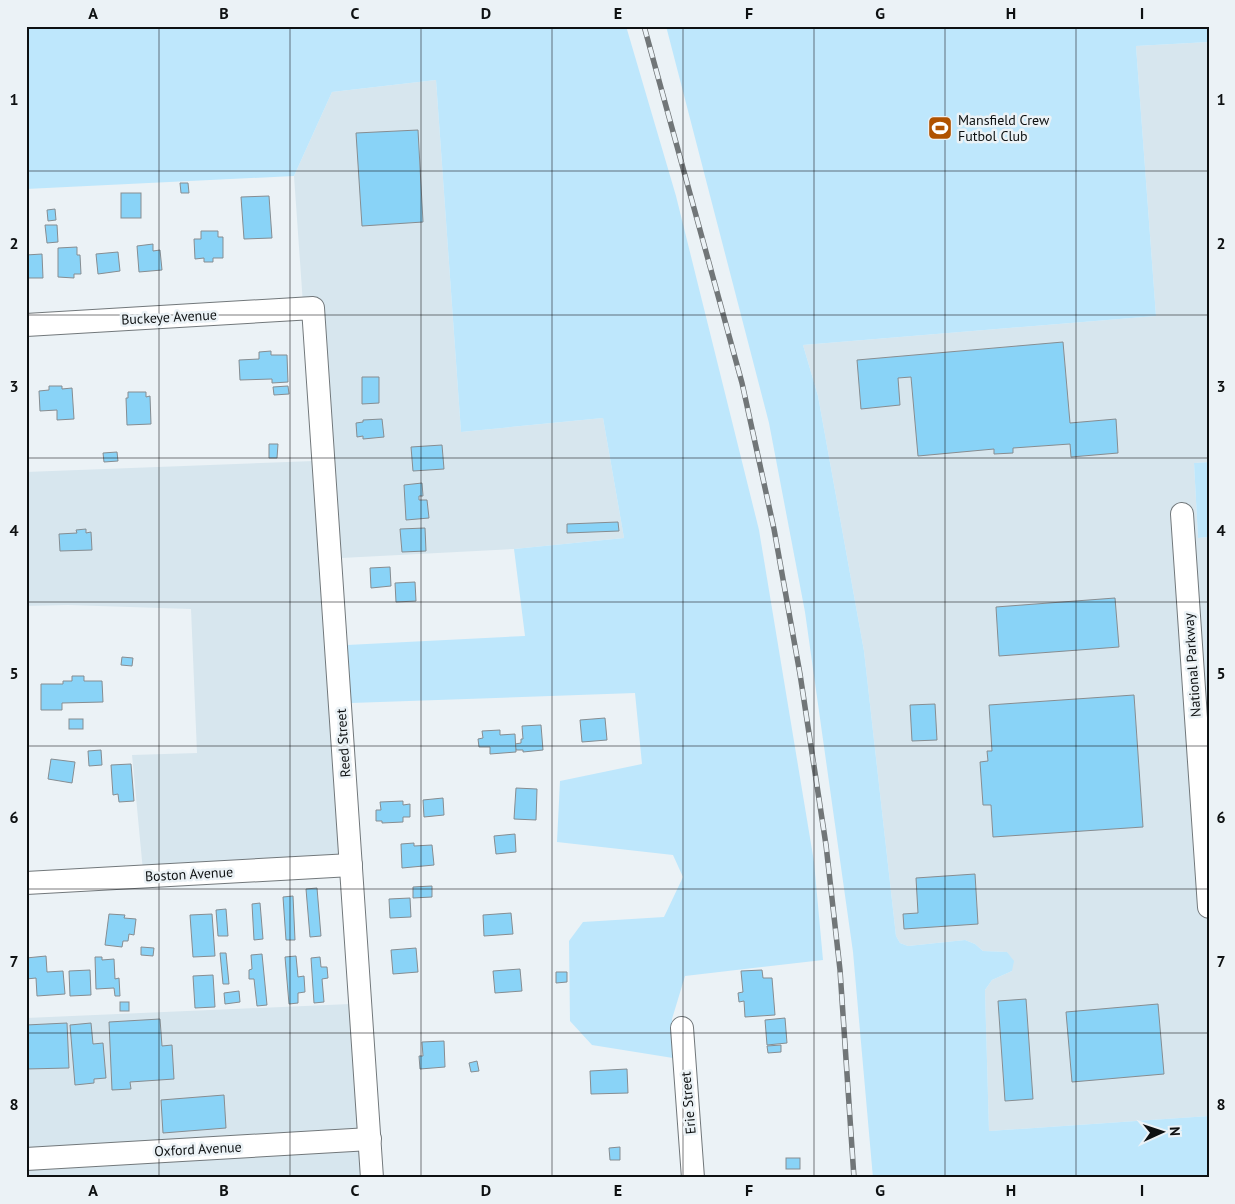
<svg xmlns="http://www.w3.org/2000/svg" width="1235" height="1204" font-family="'PT Sans',sans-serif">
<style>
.built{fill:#d7e6ee}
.green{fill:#bee7fc}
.building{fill:#89d3f7;stroke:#878d91}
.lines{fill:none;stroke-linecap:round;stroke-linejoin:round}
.minor-casing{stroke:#72787b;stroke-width:24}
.minor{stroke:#fff;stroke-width:22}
.rail-casing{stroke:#717678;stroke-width:5.5}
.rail{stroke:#ebf2f6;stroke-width:4;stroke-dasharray:11;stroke-linecap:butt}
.grid{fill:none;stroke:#0e1112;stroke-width:1;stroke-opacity:0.55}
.labels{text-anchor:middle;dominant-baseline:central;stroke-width:5;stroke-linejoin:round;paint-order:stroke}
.poi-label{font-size:14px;fill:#0e1112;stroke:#ebf2f6;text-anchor:start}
.street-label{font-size:14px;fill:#0e1112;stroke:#ebf2f6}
.neatline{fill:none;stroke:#0e1112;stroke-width:2}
.grid-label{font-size:16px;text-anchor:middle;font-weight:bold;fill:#0e1112}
</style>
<rect width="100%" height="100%" fill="#ebf2f6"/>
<!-- built -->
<g class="built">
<polygon points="1209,42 1209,462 1194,463 1198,538 1209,537 1209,1116 989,1131 985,990 992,980 1012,971 1007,952 983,951 975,944 965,940 908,946 900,943 896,936 864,651 818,396 803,345 1156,316 1136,46"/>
<polygon points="436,80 461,432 603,418 624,538 514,549 322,559 339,857 143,871 132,755 197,753 191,609 68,605 26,606 26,472 314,461 294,176 332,92"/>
<polygon points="350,1004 362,1178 26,1178 26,1018"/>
</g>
<!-- green -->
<g class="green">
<polygon points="26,26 626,26 676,196 759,530 814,862 823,960 685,976 672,1019 673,1058 592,1045 570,1021 569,941 583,922 664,917 683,877 673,855 557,842 560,781 642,764 635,693 351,703 347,645 525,636 514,549 624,538 603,418 461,432 436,80 332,92 294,176 26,189"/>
<polygon points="666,26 1209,26 1209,42 1136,46 1156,316 803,345 818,396 864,651 896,936 900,943 908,946 965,940 975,944 983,951 1007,952 1014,961 1012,971 992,980 985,990 989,1131 1209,1116 1209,1178 873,1178 853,952 805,612 769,423"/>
<polygon points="1209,462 1209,537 1198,538 1194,463"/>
</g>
<!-- building -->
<g class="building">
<polygon points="418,130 423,222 362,226 356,133"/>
<polygon points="180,183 188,183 189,193 181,193"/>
<rect x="121" y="193" width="20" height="25"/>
<polygon points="269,196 272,238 244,239 241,197"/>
<polygon points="55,209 56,220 48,221 47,210"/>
<polygon points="45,225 57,225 58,242 47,243"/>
<polygon points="201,231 218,231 218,237 223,237 223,258 213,258 213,262 204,262 204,258 195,259 194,239 201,239"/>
<polygon points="153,244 153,251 160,250 162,270 139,272 137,246"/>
<polygon points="77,247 77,255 80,255 81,274 74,274 74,278 58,277 58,248"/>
<polygon points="118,252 120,271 98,274 96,254"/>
<polygon points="42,254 43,278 26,278 26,255"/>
<polygon points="1063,342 1070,423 1116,419 1118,453 1071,457 1070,444 1013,448 1013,453 994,454 994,449 918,456 911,377 898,378 900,405 861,409 857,360"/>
<polygon points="271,351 271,355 287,355 288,382 272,383 272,379 240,380 239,360 259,359 259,352"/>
<polygon points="362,377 379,377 379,403 362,404"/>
<polygon points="49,386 62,386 62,389 72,388 74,419 57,420 57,410 40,411 39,391 49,390"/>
<polygon points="288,386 289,394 274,395 273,387"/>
<polygon points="128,392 146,392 146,397 150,396 151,424 127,425 126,398 128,398"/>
<polygon points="382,419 384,437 363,439 363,436 357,437 356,423 363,422 363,420"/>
<polygon points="269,444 278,444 277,458 269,458"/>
<polygon points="442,445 444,469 413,471 411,447"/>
<polygon points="117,452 118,461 104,462 103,453"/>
<polygon points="422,483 423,496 419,496 419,500 427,500 429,518 406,520 404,485"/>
<polygon points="618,522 619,531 567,533 567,524"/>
<polygon points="425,528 426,551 402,552 400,529"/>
<polygon points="86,529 86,533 91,532 92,550 60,551 59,534 77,533 76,530"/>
<polygon points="390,567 391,586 371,588 370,568"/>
<polygon points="415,582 416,601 396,602 395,583"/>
<polygon points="1115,598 1119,647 999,656 996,607"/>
<polygon points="122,657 133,658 132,666 121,665"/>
<polygon points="72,676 84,676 84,681 102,681 103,702 62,703 62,710 41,710 41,684 63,684 63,681 72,681"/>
<polygon points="1134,695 1143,827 993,837 991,805 983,805 980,762 988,761 987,751 992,751 989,705"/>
<polygon points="935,704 937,740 912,741 910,705"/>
<polygon points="605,718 607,740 582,742 580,720"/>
<rect x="69" y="719" width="14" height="10"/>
<polygon points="541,725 543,750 523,752 523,750 516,750 515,744 521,743 521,739 523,739 522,726"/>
<polygon points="500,730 500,735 515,734 516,752 490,754 490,747 479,747 478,739 483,738 482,731"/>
<polygon points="101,750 102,765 89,766 88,751"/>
<polygon points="51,759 75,762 72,783 48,779"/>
<polygon points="131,764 134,801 119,802 118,794 113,795 111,765"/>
<polygon points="516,788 537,789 536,820 514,819"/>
<polygon points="443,798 444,815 424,817 423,800"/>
<polygon points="403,801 403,805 410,804 410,817 403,817 403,822 382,823 382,821 376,821 376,810 381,810 380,802"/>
<polygon points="515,834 516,852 496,854 494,836"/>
<polygon points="414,843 414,846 432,845 434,865 402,868 401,844"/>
<polygon points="975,874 978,924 904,929 903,914 918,913 916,878"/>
<polygon points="432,886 432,897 413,898 413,887"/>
<polygon points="317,888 321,936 310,937 306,889"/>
<polygon points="293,896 295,940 286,940 283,897"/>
<polygon points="410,898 411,917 390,918 389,899"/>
<polygon points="260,903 263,939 254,940 252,904"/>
<polygon points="226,909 228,936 218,936 216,910"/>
<polygon points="511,913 513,934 484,936 483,915"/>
<polygon points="109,914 125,915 124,918 136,919 134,935 129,934 128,941 123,941 122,947 105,945"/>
<polygon points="212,914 215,956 193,957 190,915"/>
<polygon points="141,947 154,948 153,956 141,955"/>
<polygon points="416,948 418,972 393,974 391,950"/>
<polygon points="220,953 226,953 229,984 223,984"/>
<polygon points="262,954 267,1005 257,1006 254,979 249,979 249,970 252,969 251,955"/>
<polygon points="46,956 47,972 63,971 65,994 37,996 36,978 26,979 26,958"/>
<polygon points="296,956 298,977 304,976 305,992 298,993 298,1003 289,1004 285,957"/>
<polygon points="95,957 102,957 102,960 114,959 115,979 119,978 120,996 115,996 114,988 96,989"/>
<polygon points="320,957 321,967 327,967 328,978 322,979 324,1002 314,1003 311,958"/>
<polygon points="520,969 522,991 495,993 493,971"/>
<polygon points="90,970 91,995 70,996 69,971"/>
<polygon points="762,970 763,978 772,978 775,1015 745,1017 744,1001 739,1002 738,993 743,992 741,971"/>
<polygon points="556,972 567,972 567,982 556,983"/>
<polygon points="213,975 215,1007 195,1008 193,976"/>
<polygon points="239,991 240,1002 225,1004 224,993"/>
<polygon points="1026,999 1033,1099 1005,1101 998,1001"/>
<rect x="120" y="1002" width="9" height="9"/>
<polygon points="1158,1004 1164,1074 1072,1082 1066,1012"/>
<polygon points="785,1018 787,1043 767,1045 765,1020"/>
<polygon points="160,1019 162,1046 172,1045 174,1079 130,1082 131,1089 112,1090 109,1022"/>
<polygon points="67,1023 69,1068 26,1069 26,1025"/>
<polygon points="91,1023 93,1044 103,1043 106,1078 94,1079 94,1083 75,1085 70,1025"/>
<polygon points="444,1041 445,1067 420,1069 419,1056 423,1056 422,1042"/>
<polygon points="781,1045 781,1052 768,1053 767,1046"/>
<polygon points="477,1061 479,1071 471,1072 469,1063"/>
<polygon points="627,1069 628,1093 591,1094 590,1071"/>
<polygon points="224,1095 226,1128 163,1133 161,1100"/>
<polygon points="620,1147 620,1160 610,1160 609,1148"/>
<rect x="786" y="1158" width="14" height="11"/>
</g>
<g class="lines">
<defs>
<g id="minor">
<polyline points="26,325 313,308 372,1178"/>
<polyline points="1182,514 1209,907"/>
<polyline points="26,883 351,865"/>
<polyline points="682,1028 693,1178"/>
<polyline points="26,1159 370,1139"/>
</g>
</defs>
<!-- minor casing -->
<use href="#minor" class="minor-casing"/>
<!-- minor -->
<use href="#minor" class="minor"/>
<defs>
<polyline id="rail" points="644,26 742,383 774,529 800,674 826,845 840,970 854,1178"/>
</defs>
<!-- rail casing -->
<use href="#rail" class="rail-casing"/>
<!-- rail -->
<use href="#rail" class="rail"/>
</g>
<!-- grid -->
<path class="grid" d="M159 26V1178M290 26V1178M421 26V1178M552 26V1178M683 26V1178M814 26V1178M945 26V1178M1076 26V1178M26 171H1209M26 315H1209M26 458H1209M26 602H1209M26 746H1209M26 889H1209M26 1033H1209"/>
<!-- icons -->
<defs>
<symbol id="stadium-square" viewBox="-11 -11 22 22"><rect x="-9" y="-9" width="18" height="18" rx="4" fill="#b05200" stroke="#ebf2f6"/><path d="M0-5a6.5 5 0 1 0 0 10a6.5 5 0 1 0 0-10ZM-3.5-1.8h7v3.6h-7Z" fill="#fff"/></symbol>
</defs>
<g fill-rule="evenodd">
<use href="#stadium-square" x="926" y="114" width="28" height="28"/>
</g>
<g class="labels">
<!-- poi labels -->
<g class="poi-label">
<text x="958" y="120">Mansfield Crew<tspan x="958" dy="16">Futbol Club</tspan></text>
</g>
<!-- street labels -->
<g class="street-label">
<text transform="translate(169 317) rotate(-3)">Buckeye Avenue</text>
<text transform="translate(1192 665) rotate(-94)">National Parkway</text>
<text transform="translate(343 743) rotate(-94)">Reed Street</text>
<text transform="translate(189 874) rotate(-3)">Boston Avenue</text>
<text transform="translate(688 1103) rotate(-95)">Erie Street</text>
<text transform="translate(198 1149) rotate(-3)">Oxford Avenue</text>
</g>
</g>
<!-- border -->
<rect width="1235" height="1204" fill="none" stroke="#ebf2f6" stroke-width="55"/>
<!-- north arrow -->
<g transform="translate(1162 1132) rotate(87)" stroke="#ebf2f6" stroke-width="4" paint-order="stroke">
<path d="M0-4L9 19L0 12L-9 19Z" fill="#0e1112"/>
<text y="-8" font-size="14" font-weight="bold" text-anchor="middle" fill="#0e1112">N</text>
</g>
<rect x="28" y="28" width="1180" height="1148" class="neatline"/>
<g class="grid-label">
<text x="93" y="19">A</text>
<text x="224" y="19">B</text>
<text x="355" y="19">C</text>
<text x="486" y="19">D</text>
<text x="618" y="19">E</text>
<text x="749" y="19">F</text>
<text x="880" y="19">G</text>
<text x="1011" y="19">H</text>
<text x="1142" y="19">I</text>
<text x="14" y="105">1</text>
<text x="1221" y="105">1</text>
<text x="14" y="249">2</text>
<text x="1221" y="249">2</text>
<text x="14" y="392">3</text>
<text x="1221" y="392">3</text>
<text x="14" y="536">4</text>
<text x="1221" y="536">4</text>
<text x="14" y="679">5</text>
<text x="1221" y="679">5</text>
<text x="14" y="823">6</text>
<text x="1221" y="823">6</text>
<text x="14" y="967">7</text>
<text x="1221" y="967">7</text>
<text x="14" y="1110">8</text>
<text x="1221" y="1110">8</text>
<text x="93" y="1196">A</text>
<text x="224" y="1196">B</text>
<text x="355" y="1196">C</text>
<text x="486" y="1196">D</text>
<text x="618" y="1196">E</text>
<text x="749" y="1196">F</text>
<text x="880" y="1196">G</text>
<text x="1011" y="1196">H</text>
<text x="1142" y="1196">I</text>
</g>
</svg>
